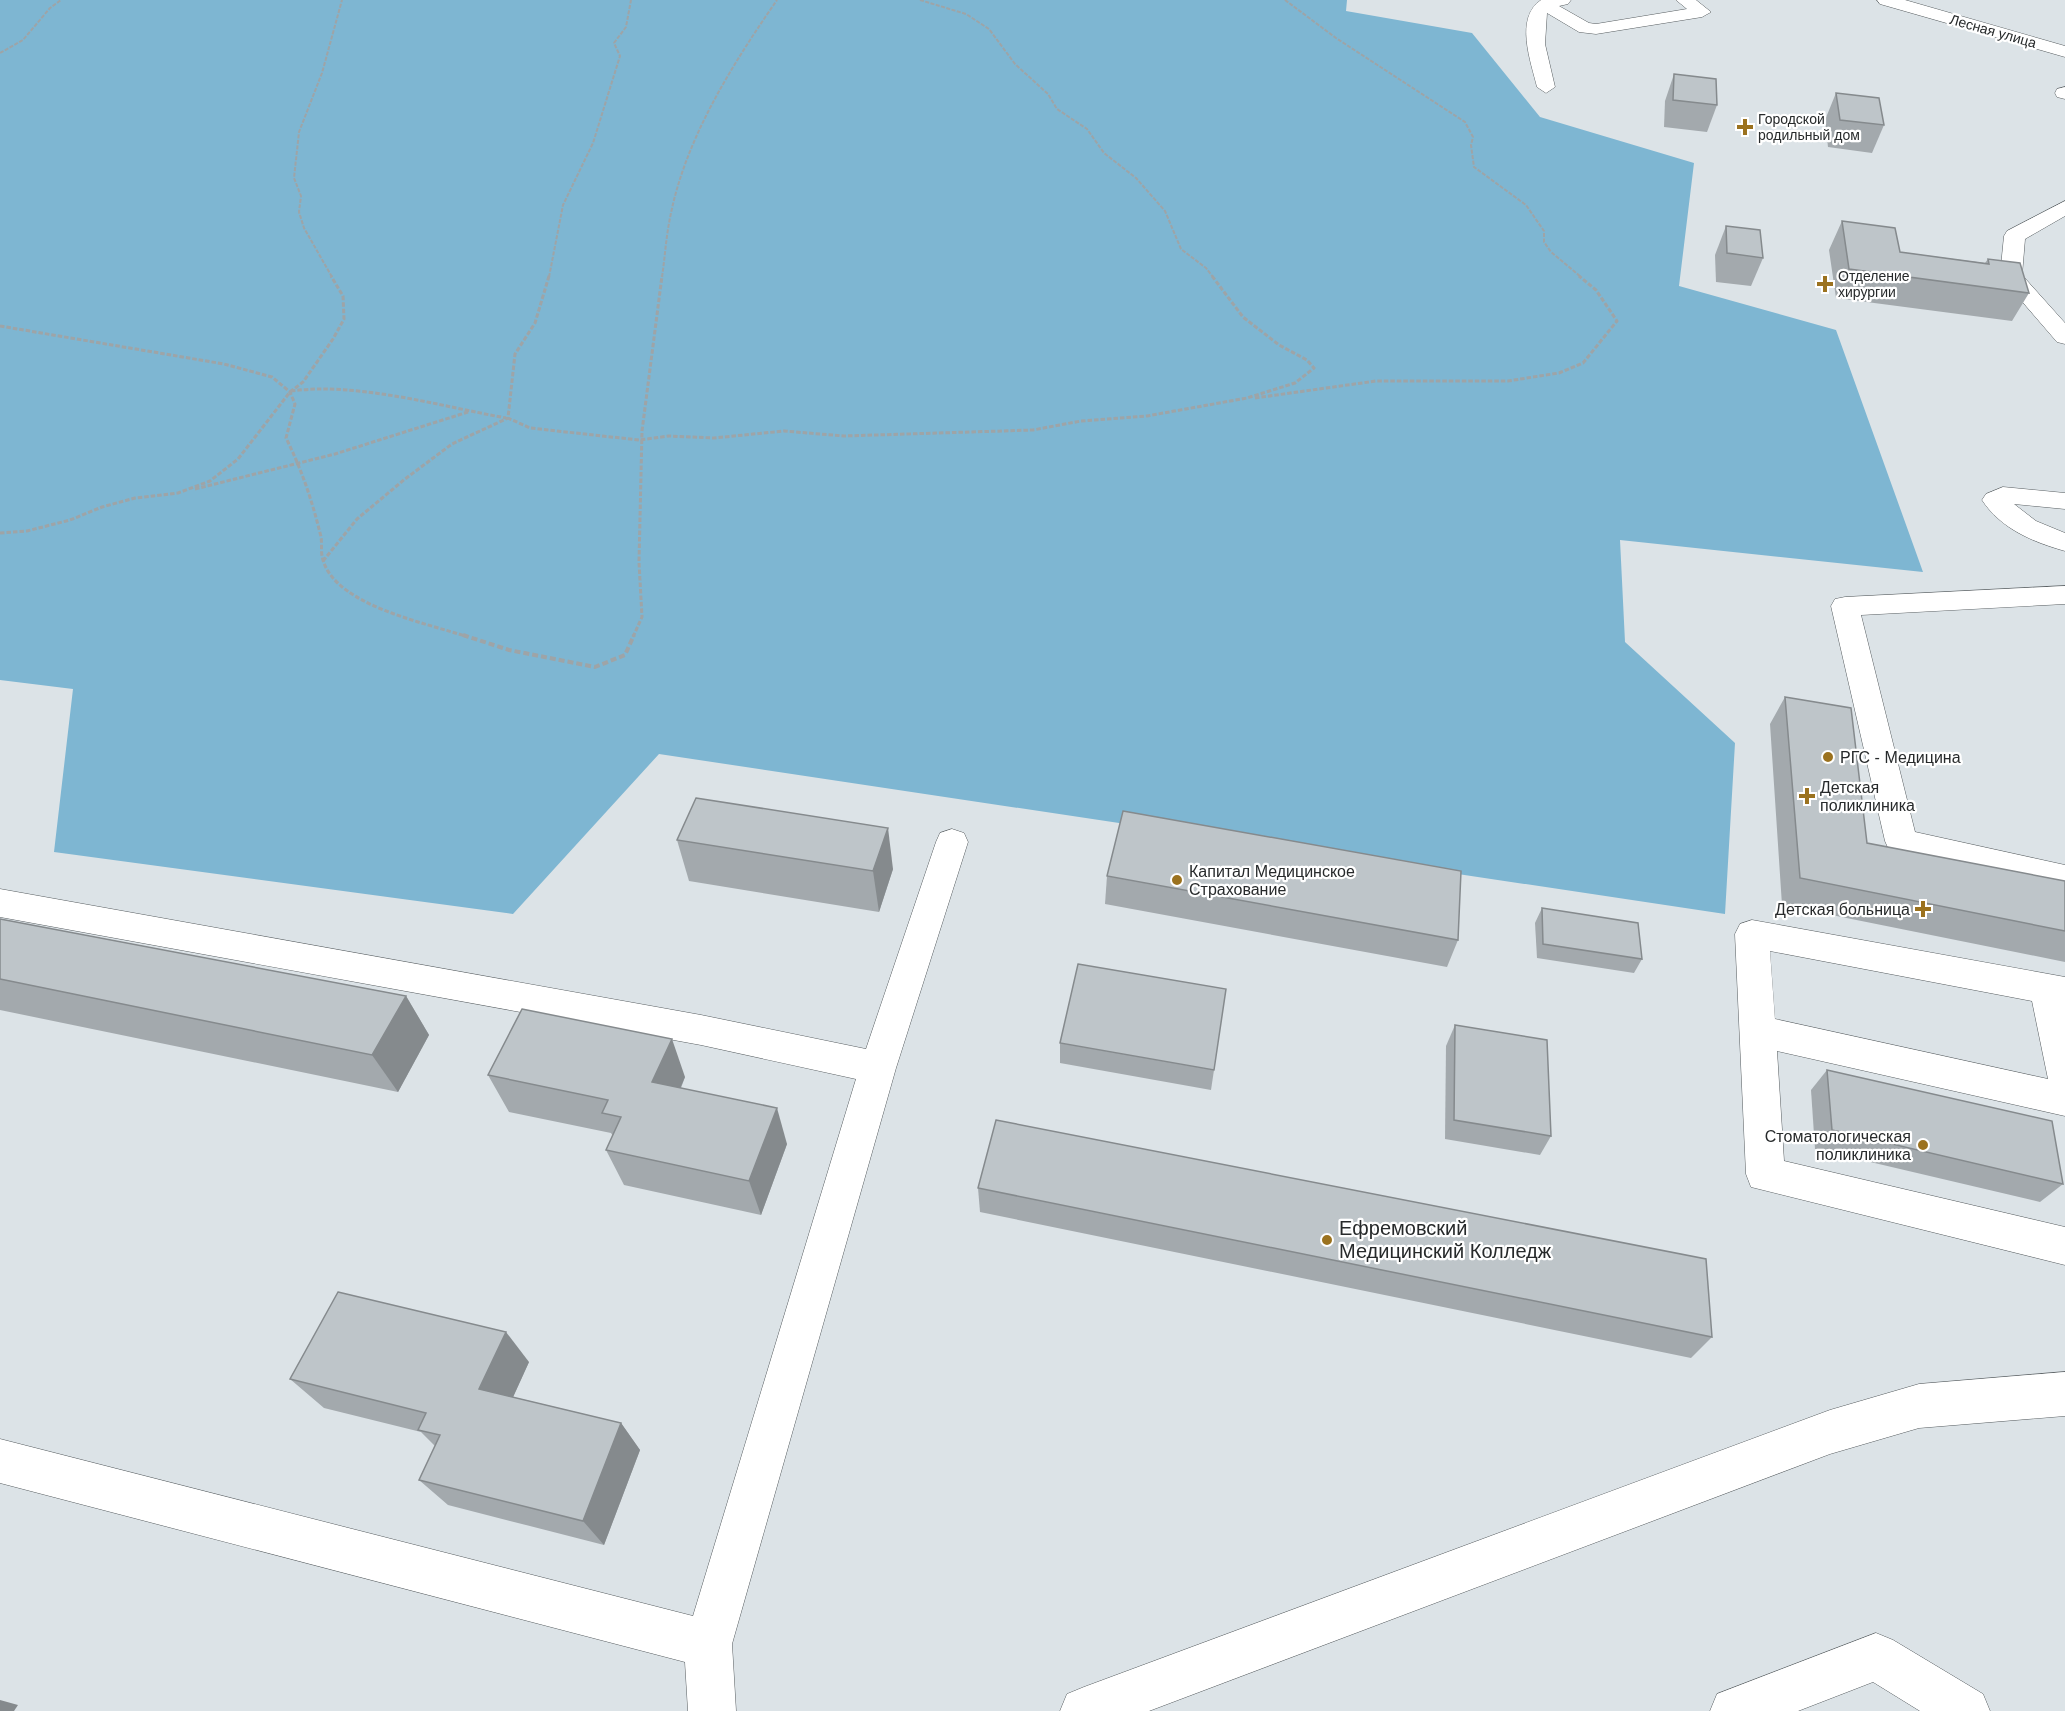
<svg xmlns="http://www.w3.org/2000/svg" width="2065" height="1711" font-family="Helvetica,sans-serif">
<style>
.forest{fill:#7eb6d2}
.lines{fill:none;stroke-linecap:round;stroke-linejoin:round}
.minor-casing{stroke:#575d60;stroke-width:1}
.path-far2{stroke:#9ea4a7;stroke-width:2;stroke-dasharray:4 1.5;stroke-linecap:butt}
.path-far1{stroke:#9ea4a7;stroke-width:3;stroke-dasharray:4.5 2;stroke-linecap:butt}
.path{stroke:#9ea4a7;stroke-width:4;stroke-dasharray:6 3;stroke-linecap:butt}
.minor{fill:#fff;fill-rule:evenodd}
.wall{fill:#a3a9ad}
.shaded-wall{fill:#858a8d}
.building{fill:#bec5c9;stroke:#858a8d;stroke-width:1.5}
.poi-dot{fill:#9b721f;stroke:#fff;stroke-width:2}
.labels{text-anchor:middle;dominant-baseline:central;stroke-width:4.5;stroke-linejoin:round;paint-order:stroke}
.far-street-label{font-size:14px;fill:#272a2b;stroke:#fff}
.far-poi-label{font-size:14px;fill:#272a2b;stroke:#fff;text-anchor:start}
.poi-label{font-size:16px;fill:#272a2b;stroke:#fff;text-anchor:start}
.near-poi-label{font-size:20px;fill:#272a2b;stroke:#fff;text-anchor:start}
</style>
<rect width="100%" height="100%" fill="#dce3e7"/>
<!-- forest -->
<polygon class="forest" points="0,0 1347,0 1346,11 1472,33 1540,117 1694,163 1679,286 1836,330 1923,572 1620,540 1625,642 1735,743 1725,914 659,754 513,914 54,852 73,689 0,680"/>
<g class="lines">
<defs>
<g id="minor">
<path d="M1541 0H1571L1568 4 1559 6 1589 23 1596 24 1687 9 1676 0H1696L1711 12 1702 17 1596 34 1579 32 1547 13 1545 44 1555 87 1546 93 1537 87C1531 62 1514 18 1541 0Z"/>
<polygon points="1877,0 1905,0 2065,46 2065,57 1880,4"/>
<polygon points="2065,87 2065,99 2057,97 2055,93 2057,89"/>
<polygon points="2065,201 2065,216 2025,239 2022,275 2065,323 2065,344 2057,342 2000,276 2004,236 2007,231"/>
<path d="M2003 487 2065 493V509L2014 504 2036 521 2065 533V551C2033 542 2001 529 1982 500L1986 494Z"/>
<polygon points="2065,586 2065,604 1861,615 1915,832 2065,865 2065,891 1889,850 1885,841 1831,606 1835,599 1845,597"/>
<polygon points="952,829 964,833 968,842 896,1068 732,1644 736,1711 688,1711 685,1662 0,1483 0,1439 693,1616 856,1079 701,1045 0,917 0,889 701,1015 866,1049 936,842 940,833"/>
<path d="M1752 920 2065 977V1116L1777 1051 1784 1161 2065 1227V1265L1751 1187 1746 1174 1735 934 1740 924ZM1770 951 2032 1001 2048 1079 1775 1019Z"/>
<polygon points="2065,1372 2065,1416 1919,1428 1830,1454 1149,1711 1060,1711 1067,1694 1084,1687 1830,1410 1919,1384"/>
<polygon points="1876,1633 1893,1640 1983,1694 1990,1711 1920,1711 1873,1682 1798,1711 1710,1711 1717,1694"/>
</g>
</defs>
<!-- minor casing -->
<use href="#minor" class="minor-casing"/>
<!-- path-far2 -->
<g class="path-far2">
<polyline points="920,0 966,14 989,29 1015,64 1048,94 1057,109 1087,129 1104,153 1136,178 1165,211 1181,249 1206,268 1213,277"/>
<polyline points="1285,0 1336,38 1465,122 1473,137 1471,145 1474,167 1526,205 1544,231 1544,242 1551,252 1581,277"/>
<polyline points="0,53 23,40 50,8 61,0"/>
<polyline points="332,277 304,228 299,212 301,196 294,178 299,132 322,73 342,0"/>
<polyline points="549,277 563,205 593,143 620,56 614,43 626,27 631,0"/>
<path d="M662 277C665 257 666 237 670 218 685 139 732 65 777 0"/>
</g>
<!-- path-far1 -->
<g class="path-far1">
<polyline points="549,276 535,323 515,354 508,418 530,428 639,440 669,436 714,438 784,431 844,436 1033,430 1081,421 1147,416 1247,398 1295,383 1314,368 1307,360 1279,345 1243,317 1212,276"/>
<path d="M0 326 224 364 272 377 290 392 295 404 286 438C301 468 312 500 320 533 323 541 320 551 323 560 336 606 427 623 468 637"/>
<path d="M291 391C357 382 440 406 506 418"/>
<polyline points="1255,398 1376,381 1508,381 1559,373 1583,363 1617,321 1596,290 1579,276"/>
<polyline points="195,489 335,454 468,412"/>
<polyline points="0,533 27,531 70,520 102,507 135,498 178,493 210,481 238,459 290,392 303,382 333,339 344,319 343,296 331,276"/>
<polyline points="323,561 357,519 405,479 452,444 508,418"/>
<polyline points="633,637 642,617 639,562 642,431 662,276"/>
</g>
<!-- path -->
<polyline class="path" points="463,635 509,650 595,667 625,655 634,635"/>
<!-- minor -->
<use href="#minor" class="minor"/>
</g>
<!-- wall -->
<g class="wall">
<polygon points="1674,74 1717,105 1707,132 1664,127 1665,101"/>
<polygon points="1836,93 1884,125 1872,153 1828,147 1825,120"/>
<polygon points="1842,221 1900,252 1985,263 1988,259 2029,293 2012,321 1836,298 1829,250"/>
<polygon points="1726,226 1763,258 1751,286 1716,282 1715,255"/>
<polygon points="1785,697 1867,843 2065,881 2065,962 1782,905 1770,724"/>
<polygon points="677,840 893,869 879,912 689,881"/>
<polygon points="1107,876 1458,940 1447,967 1105,904"/>
<polygon points="1542,908 1642,959 1634,973 1537,958 1535,923"/>
<polygon points="0,919 406,996 429,1035 398,1092 0,1010"/>
<polygon points="1455,1025 1551,1136 1540,1155 1445,1139 1446,1046"/>
<polygon points="1060,1043 1214,1070 1211,1090 1060,1063"/>
<polygon points="1827,1070 2063,1184 2040,1202 1815,1149 1811,1090"/>
<polygon points="488,1075 685,1077 681,1088 787,1144 761,1215 624,1185 606,1150 613,1136 611,1133 509,1112"/>
<polygon points="978,1188 1712,1337 1691,1358 980,1212"/>
<polygon points="529,1362 513,1397 621,1423 640,1450 604,1545 448,1505 419,1480 435,1446 421,1432 324,1408 290,1379"/>
</g>
<!-- shaded-wall -->
<g class="shaded-wall">
<polygon points="888,828 893,869 879,912 873,871"/>
<polygon points="406,996 429,1035 398,1092 372,1055"/>
<polygon points="672,1039 685,1077 667,1119 652,1082"/>
<polygon points="777,1108 787,1144 761,1215 749,1181"/>
<polygon points="506,1332 529,1362 504,1417 479,1389"/>
<polygon points="621,1423 640,1450 604,1545 583,1521"/>
<polygon points="0,1700 18,1705 14,1711 0,1711"/>
</g>
<!-- building -->
<g class="building">
<polygon points="1674,74 1716,79 1717,105 1673,100"/>
<polygon points="1836,93 1879,98 1884,125 1840,120"/>
<polygon points="1842,221 1895,228 1900,252 1989,264 1988,259 2020,263 2029,293 1849,269"/>
<polygon points="1726,226 1760,230 1763,258 1727,253"/>
<polygon points="1785,697 1851,708 1867,843 2065,881 2065,931 1800,878"/>
<polygon points="696,798 888,828 873,871 677,840"/>
<polygon points="1123,811 1461,871 1458,940 1107,876"/>
<polygon points="1542,908 1638,923 1642,959 1543,944"/>
<polygon points="0,919 406,996 372,1055 0,979"/>
<polygon points="1078,964 1226,989 1214,1070 1060,1043"/>
<polygon points="522,1009 672,1039 652,1082 777,1108 749,1181 606,1150 621,1117 602,1113 608,1100 488,1075"/>
<polygon points="1455,1025 1547,1040 1551,1136 1454,1120"/>
<polygon points="1827,1070 2052,1121 2063,1184 1832,1130"/>
<polygon points="996,1120 1706,1259 1712,1337 978,1188"/>
<polygon points="338,1292 506,1332 479,1389 621,1423 583,1521 419,1480 440,1435 418,1430 426,1413 290,1379"/>
</g>
<!-- markers -->
<g class="poi-dot">
<path d="M1742 118h6v6h6v6h-6v6h-6v-6h-6v-6h6z"/>
<path d="M1822 275h6v6h6v6h-6v6h-6v-6h-6v-6h6z"/>
<circle cx="1828" cy="757" r="6"/>
<path d="M1804 787h6v6h6v6h-6v6h-6v-6h-6v-6h6z"/>
<circle cx="1177" cy="880" r="6"/>
<path d="M1920 900h6v6h6v6h-6v6h-6v-6h-6v-6h6z"/>
<circle cx="1923" cy="1145" r="6"/>
<circle cx="1327" cy="1240" r="6"/>
</g>
<g class="labels">
<!-- far-street labels -->
<g class="far-street-label">
<text transform="translate(1993 31) rotate(16)">Лесная улица</text>
</g>
<!-- far-poi labels -->
<g class="far-poi-label">
<text x="1758" y="119">Городской<tspan x="1758" dy="16">родильный дом</tspan></text>
<text x="1838" y="276">Отделение<tspan x="1838" dy="16">хирургии</tspan></text>
</g>
<!-- poi labels -->
<g class="poi-label">
<text x="1840" y="757">РГС - Медицина</text>
<text x="1820" y="787">Детская<tspan x="1820" dy="18">поликлиника</tspan></text>
<text x="1189" y="871">Капитал Медицинское<tspan x="1189" dy="18">Страхование</tspan></text>
<text x="1910" y="909" text-anchor="end">Детская больница</text>
<text x="1911" y="1136" text-anchor="end">Стоматологическая<tspan x="1911" dy="18">поликлиника</tspan></text>
</g>
<!-- near-poi labels -->
<g class="near-poi-label">
<text x="1339" y="1228">Ефремовский<tspan x="1339" dy="23">Медицинский Колледж</tspan></text>
</g>
</g>
</svg>
